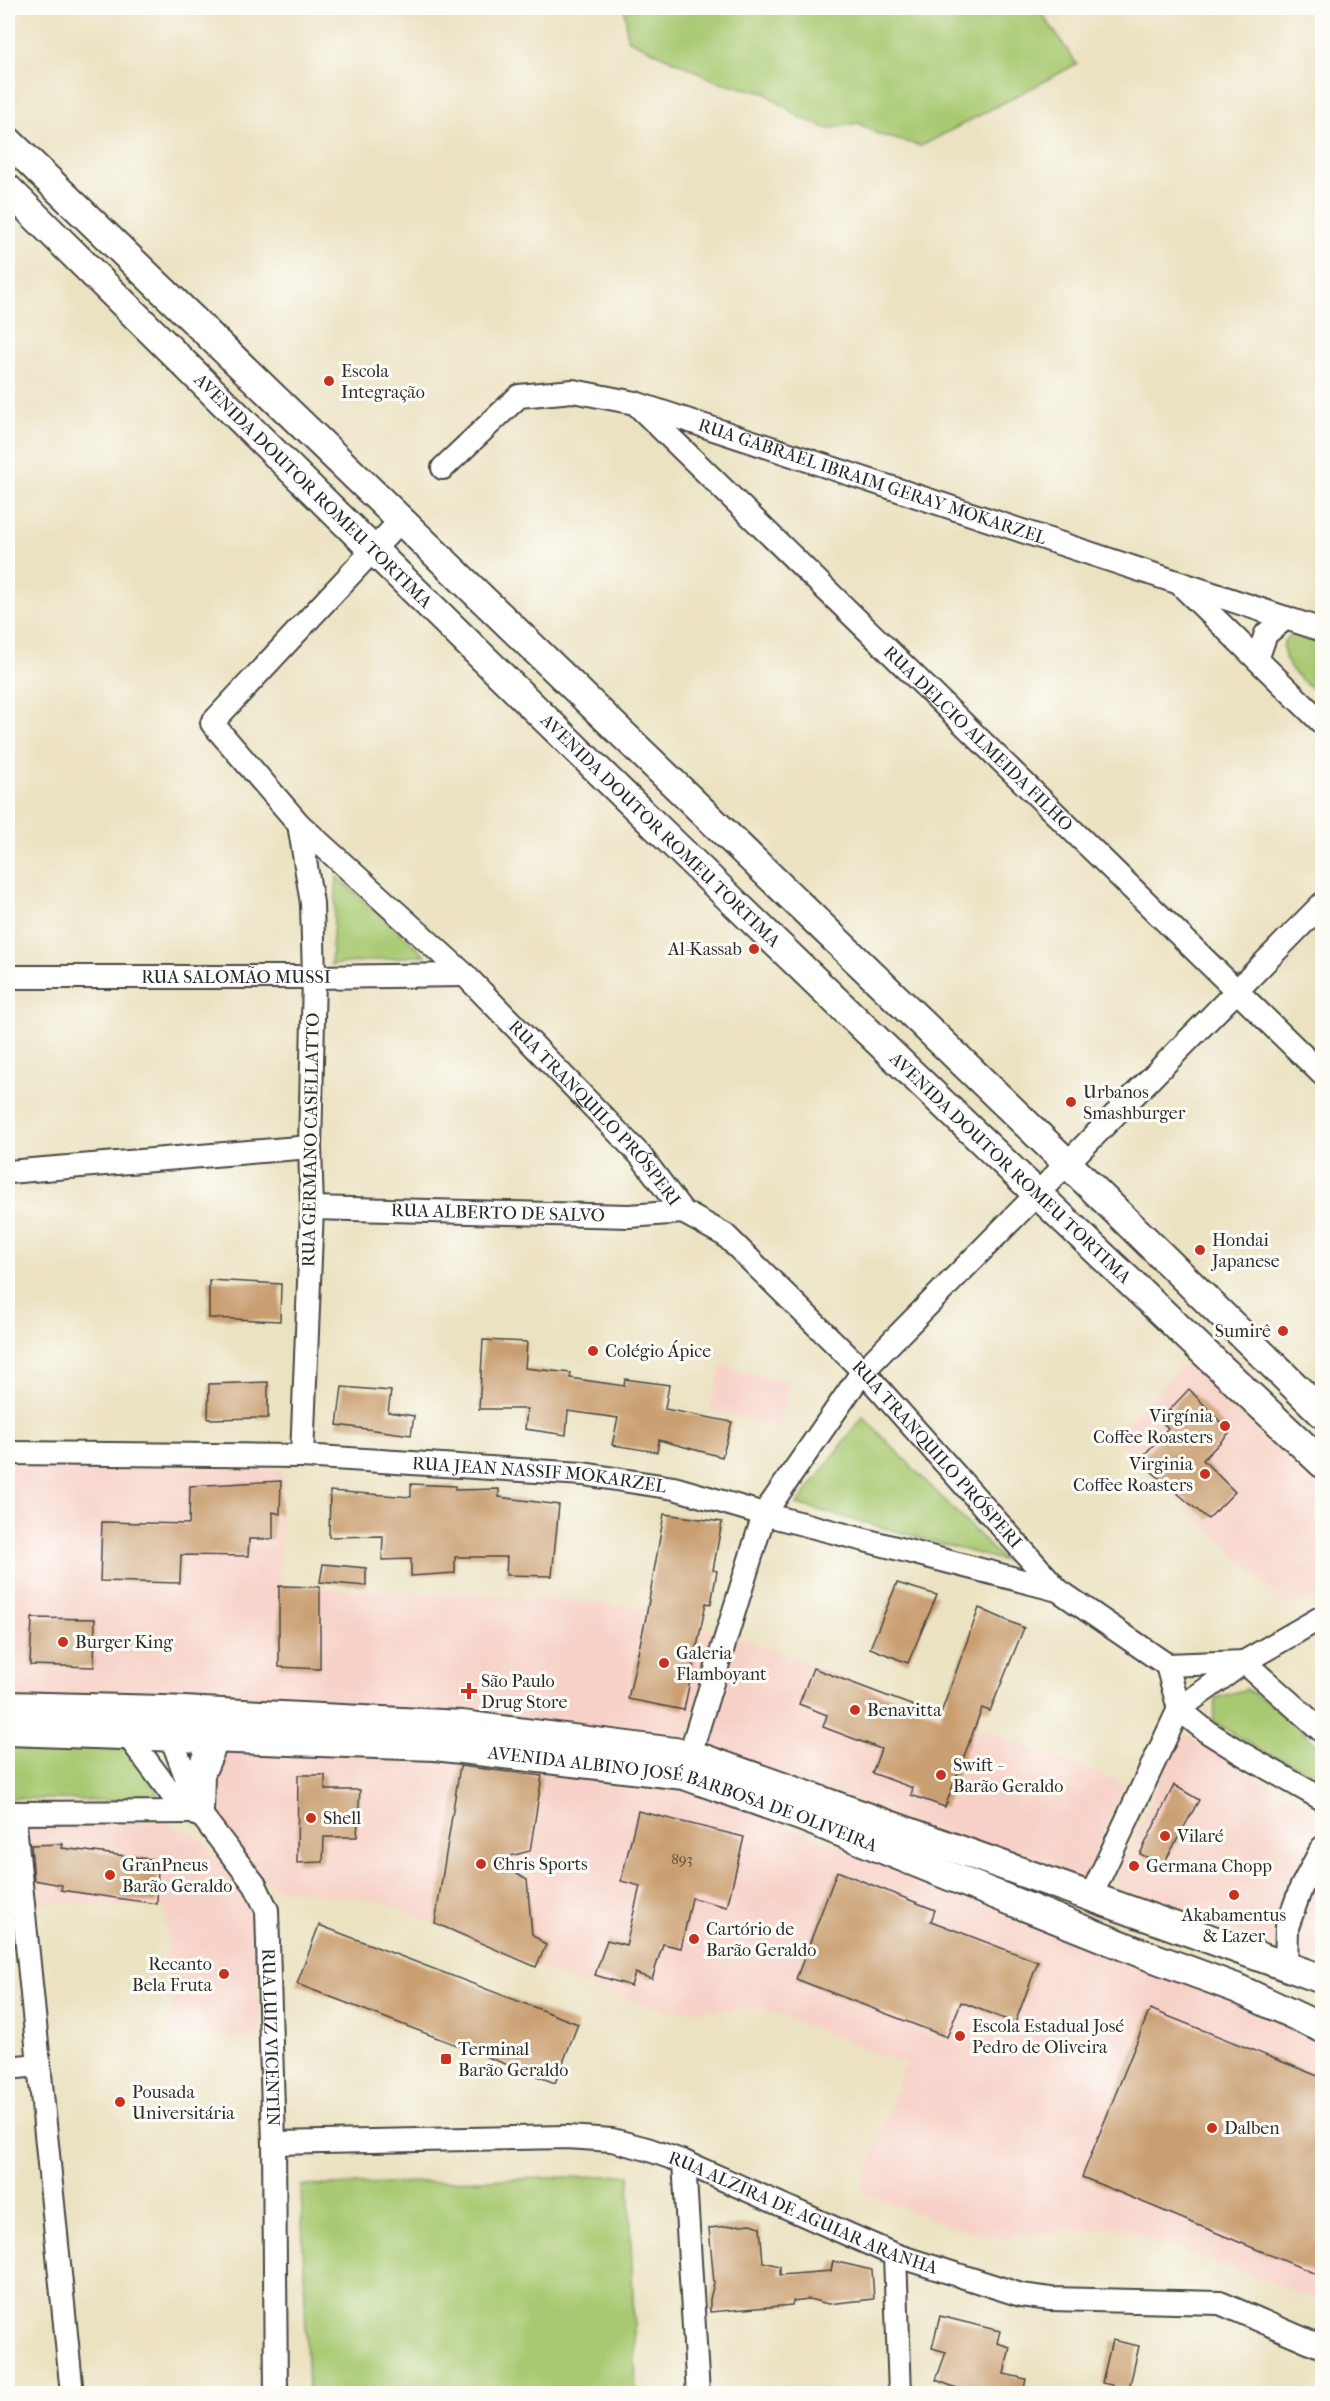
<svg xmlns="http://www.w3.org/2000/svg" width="1330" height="2401" font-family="'IM FELL French Canon',serif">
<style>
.built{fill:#f7d1c7}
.green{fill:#a8c971;stroke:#6a7a4e;stroke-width:1.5}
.building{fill:#c99e70}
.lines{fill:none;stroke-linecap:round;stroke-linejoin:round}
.minor-casing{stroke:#484642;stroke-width:26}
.major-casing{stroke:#484642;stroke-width:32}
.minor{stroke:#fff;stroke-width:22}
.major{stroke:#fff;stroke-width:28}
.poi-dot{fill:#c8321e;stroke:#fdfcf7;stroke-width:2}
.labels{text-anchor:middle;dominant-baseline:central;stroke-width:6;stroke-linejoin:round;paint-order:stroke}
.number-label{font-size:15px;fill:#52483c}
.poi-label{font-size:18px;fill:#2b2b2b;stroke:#fdfcf7;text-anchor:start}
.street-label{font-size:18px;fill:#2b2b2b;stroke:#fdfcf7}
</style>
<rect width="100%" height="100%" fill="#fdfcf7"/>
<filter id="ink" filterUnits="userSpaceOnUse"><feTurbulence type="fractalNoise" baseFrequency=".0167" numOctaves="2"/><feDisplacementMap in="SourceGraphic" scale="12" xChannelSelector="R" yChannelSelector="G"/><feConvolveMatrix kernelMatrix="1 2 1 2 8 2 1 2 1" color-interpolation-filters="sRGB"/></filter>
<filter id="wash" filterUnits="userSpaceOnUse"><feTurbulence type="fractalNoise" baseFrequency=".008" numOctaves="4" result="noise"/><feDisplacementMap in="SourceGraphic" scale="24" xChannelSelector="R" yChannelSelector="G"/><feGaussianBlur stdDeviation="1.35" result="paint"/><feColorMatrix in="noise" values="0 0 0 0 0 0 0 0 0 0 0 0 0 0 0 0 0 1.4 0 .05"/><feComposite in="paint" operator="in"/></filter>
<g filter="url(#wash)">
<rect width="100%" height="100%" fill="#ebe2c1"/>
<!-- built -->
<g class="built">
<polygon points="1193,1356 1322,1483 1322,1597 1288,1606 1114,1438 1130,1419"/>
<polygon points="721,1366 790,1383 779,1427 710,1411"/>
<polygon points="8,1465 283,1469 279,1586 530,1598 649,1608 717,1632 684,1743 8,1698"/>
<polygon points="735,1635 1124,1783 1081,1885 698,1748"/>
<polygon points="1181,1732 1322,1817 1322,1960 1296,1954 1113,1887"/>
<polygon points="223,1749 406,1752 684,1784 1272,2018 1322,2047 1322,2301 1118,2228 1013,2235 1007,2242 947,2225 860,2191 905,2064 763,2009 669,2011 591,1989 380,1901 276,1888 251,1869 212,1814 212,1780"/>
<polygon points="164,1822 202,1839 256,1907 259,2037 174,2037 165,1909 8,1901 8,1823"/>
</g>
<!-- green -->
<g class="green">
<polygon points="625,8 1038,8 1077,64 921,146 880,135 858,123 829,129 799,117 765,93 719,82 627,39"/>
<path d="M1294 633H1307L1322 638V697C1304 681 1280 668 1284 641Z"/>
<polygon points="337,876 425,955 331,965"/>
<polygon points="863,1417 1004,1561 797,1504"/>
<polygon points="1246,1689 1285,1713 1321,1750 1315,1774 1260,1750 1213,1721 1216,1698"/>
<polygon points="8,1744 126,1748 158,1792 152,1799 138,1801 8,1798"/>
<polygon points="629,2175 636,2393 308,2393 301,2186"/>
</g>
<g id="blocks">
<!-- building -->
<g class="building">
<polygon points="209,1280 281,1284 280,1321 209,1318"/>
<polygon points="483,1340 527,1342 525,1368 571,1373 570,1378 624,1386 625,1379 669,1385 665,1409 732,1422 722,1457 659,1440 657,1452 612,1445 618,1418 568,1411 566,1435 525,1429 527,1409 479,1409"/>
<polygon points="268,1382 268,1418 208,1419 209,1384"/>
<polygon points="342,1387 391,1391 388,1412 414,1416 411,1435 337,1425"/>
<polygon points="1189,1389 1230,1432 1203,1460 1235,1492 1208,1519 1139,1461 1168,1428 1160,1420"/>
<polygon points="281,1481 280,1514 273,1512 273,1539 249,1539 248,1556 181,1555 180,1583 100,1581 102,1522 189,1524 190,1486"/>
<polygon points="411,1484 455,1486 455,1490 499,1489 499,1497 559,1505 552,1576 506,1575 507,1557 455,1557 455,1573 411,1576 411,1559 382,1560 383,1536 329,1537 330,1491 411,1497"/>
<polygon points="664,1514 722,1522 713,1570 717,1571 711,1604 706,1603 684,1710 628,1699 646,1617"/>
<polygon points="323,1564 366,1568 366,1586 320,1582"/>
<polygon points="897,1583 937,1595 908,1663 870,1648"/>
<polygon points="279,1586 320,1587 320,1669 279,1667"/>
<polygon points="979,1608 1024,1628 990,1711 982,1708 945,1807 911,1795 913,1788 872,1773 881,1749 823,1727 827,1715 799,1704 813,1668 940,1716"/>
<polygon points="32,1618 95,1619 94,1667 30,1665"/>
<polygon points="460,1766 542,1776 530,1851 495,1860 527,1880 532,1934 546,1945 536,1967 435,1923"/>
<polygon points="298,1775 325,1775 325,1790 360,1790 357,1837 324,1837 323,1862 297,1863"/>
<polygon points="1174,1785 1199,1800 1163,1865 1140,1854"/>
<polygon points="638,1811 744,1837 727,1907 692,1898 681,1948 663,1944 652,1979 635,1973 631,1986 595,1975 607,1940 626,1945 640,1886 621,1881"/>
<polygon points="63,1844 62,1848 158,1860 157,1904 61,1890 62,1885 34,1880 31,1845"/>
<polygon points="837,1871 935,1910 931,1921 1038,1962 1015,2023 961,2002 947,2037 796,1979"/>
<polygon points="319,1925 578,2024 555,2083 297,1984"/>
<polygon points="1150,2009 1323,2078 1323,2259 1316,2274 1082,2177"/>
<polygon points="751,2224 760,2227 763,2262 780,2266 780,2275 831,2271 833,2261 872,2270 874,2299 828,2304 809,2299 793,2301 792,2305 710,2312 710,2299 714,2283 709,2228"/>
<polygon points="940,2316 1000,2331 997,2343 1010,2347 1004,2374 1026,2379 1023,2394 972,2394 936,2380 946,2352 932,2348"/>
<polygon points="1112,2340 1139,2346 1129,2389 1102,2383"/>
</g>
</g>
</g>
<g filter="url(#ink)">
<use href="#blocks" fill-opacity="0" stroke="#484642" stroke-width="1.5"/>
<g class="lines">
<defs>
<g id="minor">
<path id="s1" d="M635 403 1322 1074"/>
<path id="s2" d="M443 468 519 396 573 391 635 403 1322 630"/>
<path id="s3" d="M402 519 212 723 299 824 465 975 640 1155 683 1212 725 1235 863 1371 1058 1590 1167 1665 1244 1662 1322 1731"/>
<polyline points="1182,586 1322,723"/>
<polyline points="1257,659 1266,634 1286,618"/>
<polyline points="299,824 312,903 314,977 310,1147 312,1208 302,1456"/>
<path id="s4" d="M8 977H314L465 975"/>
<polyline points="8,1172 310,1147"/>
<path id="s5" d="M312 1208 629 1216 683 1212"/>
<path id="s6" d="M8 1453 302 1456 583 1474 674 1488 764 1514 1058 1590"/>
<polyline points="1167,1665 1179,1709 1206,1731 1241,1753 1322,1799"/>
<path id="s7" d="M166 1723 199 1812 255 1885 267 1910 274 2143 276 2394"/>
<polyline points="128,1736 176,1800 199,1812"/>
<polyline points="690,1754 764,1514 863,1371 1322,904"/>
<polyline points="8,1813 199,1812"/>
<polyline points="14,1814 72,2394"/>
<polyline points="1091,1896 1179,1709 1244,1662 1322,1617"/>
<polyline points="1286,1968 1287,1927 1301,1888 1322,1848"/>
<polyline points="8,2068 38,2065"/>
<path id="s8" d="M274 2143 567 2137 612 2140 647 2149 684 2162 895 2255 1021 2295 1050 2299 1220 2303 1322 2347"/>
<polyline points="684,2162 698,2394"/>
<polyline points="895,2255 900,2394"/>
</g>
<g id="major">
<polyline points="8,141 1067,1163 1322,1413"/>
<path id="s9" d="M8 189C441 619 877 1046 1322 1463"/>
<polyline points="8,1706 163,1710 462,1725 690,1754 1322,1979"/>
<path id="s10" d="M8 1731 435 1746 684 1775 803 1817 1141 1953 1236 1988 1322 2028"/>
<polyline points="199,1812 200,1774 215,1738"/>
</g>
</defs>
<!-- minor casing -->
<use href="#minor" class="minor-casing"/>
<!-- major casing -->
<use href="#major" class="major-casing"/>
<!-- minor -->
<use href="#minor" class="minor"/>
<!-- major -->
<use href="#major" class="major"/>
</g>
</g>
<!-- markers -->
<g class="poi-dot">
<circle cx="329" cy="381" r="6"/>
<circle cx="754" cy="949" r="6"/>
<circle cx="1071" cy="1102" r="6"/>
<circle cx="1200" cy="1250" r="6"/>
<circle cx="1283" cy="1331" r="6"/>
<circle cx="593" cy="1351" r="6"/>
<circle cx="1225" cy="1426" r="6"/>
<circle cx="1205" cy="1474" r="6"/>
<circle cx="63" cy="1642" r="6"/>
<circle cx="664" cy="1663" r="6"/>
<path d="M466 1682h6v6h6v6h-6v6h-6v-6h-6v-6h6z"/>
<circle cx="855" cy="1710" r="6"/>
<circle cx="941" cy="1775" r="6"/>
<circle cx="311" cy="1818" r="6"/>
<circle cx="1165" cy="1836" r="6"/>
<circle cx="481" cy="1864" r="6"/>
<circle cx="1134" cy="1866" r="6"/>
<circle cx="110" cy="1875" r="6"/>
<circle cx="1234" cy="1895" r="6"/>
<circle cx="694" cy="1939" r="6"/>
<circle cx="224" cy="1974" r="6"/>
<circle cx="960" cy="2036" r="6"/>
<rect x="440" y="2053" width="12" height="12" rx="3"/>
<circle cx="120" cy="2102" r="6"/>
<circle cx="1212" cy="2128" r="6"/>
</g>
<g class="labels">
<!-- number labels -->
<g class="number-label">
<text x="682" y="1859">893</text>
</g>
<!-- poi labels -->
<g class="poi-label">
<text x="341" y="371">Escola<tspan x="341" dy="21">Integração</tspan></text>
<text x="742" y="949" text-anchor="end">Al-Kassab</text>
<text x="1083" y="1092">Urbanos<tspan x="1083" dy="21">Smashburger</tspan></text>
<text x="1212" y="1240">Hondai<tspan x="1212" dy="21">Japanese</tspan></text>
<text x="1271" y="1331" text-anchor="end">Sumirê</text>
<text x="605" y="1351">Colégio Ápice</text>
<text x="1213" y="1416" text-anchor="end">Virgínia<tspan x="1213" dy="21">Coffee Roasters</tspan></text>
<text x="1193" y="1464" text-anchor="end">Virginia<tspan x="1193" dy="21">Coffee Roasters</tspan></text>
<text x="75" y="1642">Burger King</text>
<text x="676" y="1653">Galeria<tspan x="676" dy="21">Flamboyant</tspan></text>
<text x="481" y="1681">São Paulo<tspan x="481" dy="21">Drug Store</tspan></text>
<text x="867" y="1710">Benavitta</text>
<text x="953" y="1765">Swift -<tspan x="953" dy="21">Barão Geraldo</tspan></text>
<text x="323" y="1818">Shell</text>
<text x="1177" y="1836">Vilaré</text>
<text x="493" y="1864">Chris Sports</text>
<text x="122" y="1865">GranPneus<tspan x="122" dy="21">Barão Geraldo</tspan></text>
<text x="1146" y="1866">Germana Chopp</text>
<text x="1234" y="1915" text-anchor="middle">Akabamentus<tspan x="1234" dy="21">&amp; Lazer</tspan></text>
<text x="706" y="1929">Cartório de<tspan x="706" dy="21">Barão Geraldo</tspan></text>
<text x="212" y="1964" text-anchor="end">Recanto<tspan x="212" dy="21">Bela Fruta</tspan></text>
<text x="972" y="2026">Escola Estadual José<tspan x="972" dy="21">Pedro de Oliveira</tspan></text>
<text x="458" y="2049">Terminal<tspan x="458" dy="21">Barão Geraldo</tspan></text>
<text x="132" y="2092">Pousada<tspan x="132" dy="21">Universitária</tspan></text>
<text x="1224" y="2128">Dalben</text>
</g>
<!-- street labels -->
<g class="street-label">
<text stroke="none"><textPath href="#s2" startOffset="472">RUA GABRAEL IBRAIM GERAY MOKARZEL</textPath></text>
<text stroke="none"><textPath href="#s9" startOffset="429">AVENIDA DOUTOR ROMEU TORTIMA</textPath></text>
<text stroke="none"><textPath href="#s1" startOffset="480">RUA DELCIO ALMEIDA FILHO</textPath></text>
<text stroke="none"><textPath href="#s9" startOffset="915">AVENIDA DOUTOR ROMEU TORTIMA</textPath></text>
<text stroke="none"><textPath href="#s4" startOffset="228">RUA SALOMÃO MUSSI</textPath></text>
<text stroke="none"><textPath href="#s3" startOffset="826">RUA TRANQUILO PRÓSPERI</textPath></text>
<text transform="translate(311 1140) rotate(-89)">RUA GERMANO CASELLATTO</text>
<text stroke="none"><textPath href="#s9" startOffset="1401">AVENIDA DOUTOR ROMEU TORTIMA</textPath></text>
<text stroke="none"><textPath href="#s5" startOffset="186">RUA ALBERTO DE SALVO</textPath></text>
<text stroke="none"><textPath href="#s3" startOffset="1312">RUA TRANQUILO PRÓSPERI</textPath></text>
<text stroke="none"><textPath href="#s6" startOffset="532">RUA JEAN NASSIF MOKARZEL</textPath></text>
<text stroke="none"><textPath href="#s10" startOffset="682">AVENIDA ALBINO JOSÉ BARBOSA DE OLIVEIRA</textPath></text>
<text stroke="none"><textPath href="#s7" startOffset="342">RUA LUIZ VICENTIN</textPath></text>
<text stroke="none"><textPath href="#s8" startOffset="543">RUA ALZIRA DE AGUIAR ARANHA</textPath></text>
</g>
</g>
<!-- margin -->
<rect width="1330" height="2401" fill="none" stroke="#fdfcf7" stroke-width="30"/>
</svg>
